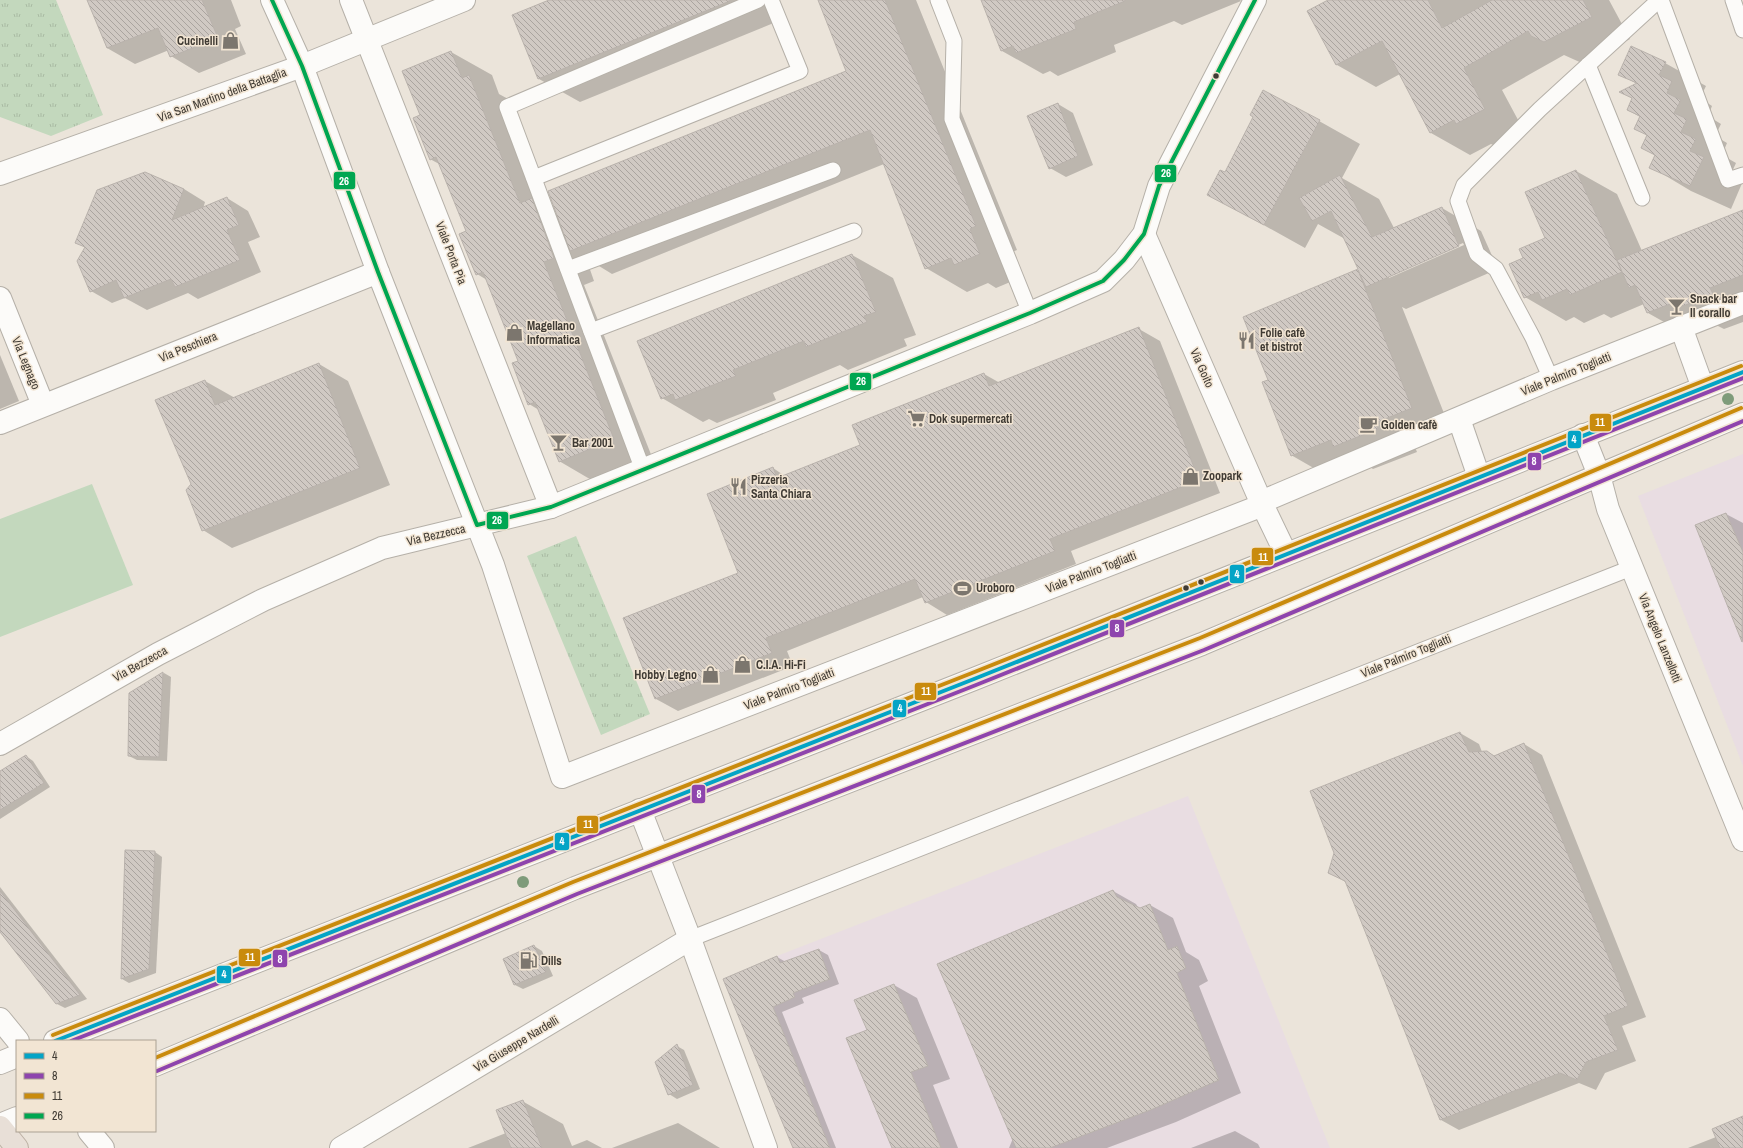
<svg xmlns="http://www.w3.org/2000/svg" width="1743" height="1148" font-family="'Archivo Narrow',sans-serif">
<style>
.education{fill:#e9dde2}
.grass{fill:url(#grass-tufts)}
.pitch{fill:#c3d8bd}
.shadow{fill:#0003;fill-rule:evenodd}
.building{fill:url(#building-back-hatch);stroke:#b9b2ac}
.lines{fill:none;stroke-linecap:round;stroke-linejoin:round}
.lane-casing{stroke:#b5b0a8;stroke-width:17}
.street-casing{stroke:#b5b0a8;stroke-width:24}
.secondary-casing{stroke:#b5b0a8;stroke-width:24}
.highway-casing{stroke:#bcb0a3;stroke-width:24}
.lane{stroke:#fcfbf9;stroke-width:15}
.street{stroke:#fcfbf9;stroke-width:22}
.secondary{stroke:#fcfbf9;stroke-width:22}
.highway{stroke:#e8dfd7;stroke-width:22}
.bus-1-casing{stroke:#f2e5d3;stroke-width:7}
.bus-2-casing{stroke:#f2e5d3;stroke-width:7}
.bus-3-casing{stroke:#f2e5d3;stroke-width:7}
.bus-4-casing{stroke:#f2e5d3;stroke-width:7}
.bus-1{stroke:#03a4c6;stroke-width:4}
.bus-2{stroke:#8e44ad;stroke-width:4}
.bus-3{stroke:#c98b0d;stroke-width:4}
.bus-4{stroke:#00a651;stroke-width:4}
.tree{fill:#7e9b7a}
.bus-dot{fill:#403b34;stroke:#f2e5d3;stroke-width:1.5}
.labels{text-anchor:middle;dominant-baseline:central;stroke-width:3;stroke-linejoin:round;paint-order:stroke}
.poi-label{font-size:12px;font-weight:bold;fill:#403b34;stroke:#f2e5d3;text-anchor:start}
.street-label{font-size:12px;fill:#403b34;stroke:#f2e5d3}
.line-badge{stroke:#f2e5d3;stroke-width:1.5}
.badge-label{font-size:11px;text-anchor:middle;font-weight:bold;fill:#fff}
</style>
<defs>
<pattern id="grass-tufts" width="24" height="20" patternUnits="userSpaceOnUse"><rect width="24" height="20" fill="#c3d8bd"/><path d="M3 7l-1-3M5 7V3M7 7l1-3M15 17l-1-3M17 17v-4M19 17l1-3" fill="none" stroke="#a9baa3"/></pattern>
<pattern id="building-back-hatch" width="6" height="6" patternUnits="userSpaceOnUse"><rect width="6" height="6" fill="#d0c9c3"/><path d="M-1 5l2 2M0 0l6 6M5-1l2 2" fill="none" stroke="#aaa49f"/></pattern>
</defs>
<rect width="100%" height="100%" fill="#ebe4da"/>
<!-- education -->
<g class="education">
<polygon points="1743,454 1743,766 1638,496"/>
<polygon points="1188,796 1330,1148 793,1148 723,979 777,956"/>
</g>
<!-- grass -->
<g class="grass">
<polygon points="0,0 56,0 103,115 51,136 0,117"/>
<polygon points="576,536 650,714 601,735 527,556"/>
</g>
<!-- pitch -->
<polygon class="pitch" points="92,484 133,585 0,637 0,519"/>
<!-- shadow -->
<g class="shadow">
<polygon points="88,0 231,0 241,26 235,29 246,54 199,73 171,56 169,50 135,64 107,48"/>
<polygon points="551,0 779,0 786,18 580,102 539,79"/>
<polygon points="819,0 916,0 1017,250 1010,253 1020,278 996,288 988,283 967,292 926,268 884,164 612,274 586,258 594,281 584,285 654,462 600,485 559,461 539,410 529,404 519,361 487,280 477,274 467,231 441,165 430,159 421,116 451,52 492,75 499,94 510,100 555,213 558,215 847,71"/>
<polygon points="982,0 1240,0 1241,1 1182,25 1174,21 1114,45 1116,52 1058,76 1050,71 1043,74 1002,51"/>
<polygon points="1330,0 1609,0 1630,39 1584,64 1564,55 1502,90 1524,131 1496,146 1491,144 1470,155 1431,133 1400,74 1376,87 1337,65"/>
<polygon points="1665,63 1706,86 1700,98 1712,106 1708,116 1721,124 1715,136 1727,143 1722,155 1736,163 1731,174 1743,181 1731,209 1691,191 1651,167 1656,156 1643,148 1648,136 1635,128 1640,117 1628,110 1633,99 1621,92 1637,84 1619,74"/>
<polygon points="1058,104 1073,113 1093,165 1066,177 1050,168"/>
<path d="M1319 121 1360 144 1342 178 1379 199 1394 228 1442 208 1481 231 1498 269 1406 309 1402 307 1451 431 1414 445 1417 452 1373 469 1366 464 1331 478 1291 455 1269 381 1245 317 1359 270 1345 239 1318 224 1305 248 1208 194 1225 173ZM1463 243 1464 245 1389 278V276Z"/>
<polygon points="1576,171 1617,194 1642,251 1743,211 1743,322 1724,329 1716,325 1689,336 1648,313 1644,304 1611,318 1604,314 1584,323 1574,317 1566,321 1525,297 1524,258 1546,238"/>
<polygon points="184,189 205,202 203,209 227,198 248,211 260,237 248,242 261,272 198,299 188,293 147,310 125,298 112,303 91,291 86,248 76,242"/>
<polygon points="852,255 893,278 916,335 904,339 907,346 848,370 840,365 773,393 776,400 717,423 709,419 703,422 662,398"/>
<polygon points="1139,329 1160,341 1220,493 1071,551 1076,564 947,615 926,602 923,597 787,651 793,666 678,711 656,699 624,619 739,574 773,468 785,476 862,446 984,374 1000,383"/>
<polygon points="0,355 19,401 0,409"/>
<polygon points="319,364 348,381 390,485 232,548 203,530 205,381 235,398"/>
<polygon points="1726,514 1743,523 1743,643 1696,525"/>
<polygon points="164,673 171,677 167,761 137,760 129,756 130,694"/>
<polygon points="1460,733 1479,744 1482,752 1487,752 1495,756 1524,744 1542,755 1646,1017 1622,1026 1636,1061 1605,1073 1596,1090 1579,1083 1459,1130 1441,1120 1347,883 1329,872"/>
<polygon points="26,756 33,761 50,787 0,819 0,773"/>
<polygon points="126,851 155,852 162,857 156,973 129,983 122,979"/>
<polygon points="0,887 87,999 65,1008 57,1004 0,930"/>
<polygon points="1113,891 1136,904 1139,909 1150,905 1173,918 1186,952 1199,960 1208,981 1199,986 1241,1093 1176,1122 1107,1148 1009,1148"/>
<polygon points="534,946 542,951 553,976 523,989 515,985 504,959"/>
<polygon points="819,950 828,955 839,984 802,998 804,1003 782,1012 836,1148 794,1148 725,979 777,957 786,962"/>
<polygon points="894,985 917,998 950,1079 933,1085 958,1148 893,1148 868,1031"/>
<polygon points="677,1046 684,1050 700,1089 677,1099 669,1094"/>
<polygon points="522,1101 563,1124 572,1146 587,1140 602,1148 468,1148 506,1133"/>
<polygon points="1743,1118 1743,1148 1688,1148 1716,1137"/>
<polygon points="678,1123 720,1148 612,1148"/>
<polygon points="1235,1131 1258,1144 1260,1148 1191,1148"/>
</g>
<!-- building -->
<g class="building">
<polygon points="87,0 202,0 218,38 170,57 158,28 107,48"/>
<polygon points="549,0 730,0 730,1 538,79 512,15"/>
<polygon points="818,0 885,0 976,226 970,229 980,254 954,265 951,258 925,269 870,130 570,251 548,191 846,71"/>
<polygon points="981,0 1125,0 1125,1 1074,22 1076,29 1016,53 1013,46 1001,51"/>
<polygon points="1328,0 1428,0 1442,28 1492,0 1583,0 1592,17 1544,42 1531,36 1528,31 1464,68 1485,109 1456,124 1454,120 1430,133 1382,41 1336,65 1307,11"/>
<polygon points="1631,46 1666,62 1659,75 1672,81 1667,93 1681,100 1674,113 1687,119 1681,132 1696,139 1690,151 1704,157 1690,186 1649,168 1655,155 1641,148 1647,135 1634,129 1640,116 1627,110 1632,98 1619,92 1637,83 1618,75"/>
<polygon points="451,51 462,78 469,75 520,203 532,198 554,258 544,262 614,439 559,462 535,402 528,405 512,363 518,361 483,272 476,275 459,234 466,231 436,157 430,160 413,118 420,115 402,71"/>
<polygon points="1263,90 1320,120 1264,225 1207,195 1220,170 1225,172 1253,117 1250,115"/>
<polygon points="1058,103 1078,156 1049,169 1027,116"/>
<polygon points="1576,170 1622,272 1570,295 1567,289 1542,300 1538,292 1524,298 1509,264 1523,258 1519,249 1545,238 1525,192"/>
<polygon points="145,172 184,189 172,220 227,197 239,225 227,230 240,260 175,287 171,279 124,298 116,280 90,292 77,261 85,247 75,243 97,190"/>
<polygon points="1340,175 1372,237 1442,207 1459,246 1366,287 1358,270 1412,408 1375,423 1378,429 1355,438 1333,447 1331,440 1291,456 1262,382 1268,380 1243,317 1358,269 1331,211 1312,221 1299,198"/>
<polygon points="1743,210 1743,275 1710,288 1713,294 1683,306 1680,300 1647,313 1635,285 1629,288 1617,260"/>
<polygon points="852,254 876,312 864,316 867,322 806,347 804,341 733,370 736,376 675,400 673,394 661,399 637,341"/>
<polygon points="1139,327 1199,480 1050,539 1055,551 925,603 915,579 766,638 772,653 655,699 623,618 738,573 707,494 773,467 777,478 860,445 852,425 984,373 989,386"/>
<polygon points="319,363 360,468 202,531 186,490 191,484 155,400 205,380 215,405"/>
<polygon points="1726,513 1743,552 1742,642 1695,525"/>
<polygon points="163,672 159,757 128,756 129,693"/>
<polygon points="1460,732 1469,752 1487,751 1494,756 1524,743 1628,1006 1604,1016 1618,1050 1586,1062 1577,1080 1560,1073 1440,1120 1345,881 1328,873 1334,853 1310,791"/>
<polygon points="26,755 44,783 0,810 0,771"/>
<polygon points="125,850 155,851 154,871 149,969 121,979"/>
<polygon points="1113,890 1117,897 1140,908 1150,904 1168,950 1177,946 1186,968 1177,973 1219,1080 1153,1109 1050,1148 1016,1148 937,964"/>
<polygon points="0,891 80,995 56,1004 0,932"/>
<polygon points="534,945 546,972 514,985 503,959"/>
<polygon points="819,949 830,979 793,993 795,997 773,1007 830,1148 793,1148 723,979 777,956 780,963"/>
<polygon points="894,984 928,1066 911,1072 941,1148 892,1148 846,1038 867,1030 854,1000"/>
<polygon points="677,1044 693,1085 668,1095 655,1062"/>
<polygon points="523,1100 542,1148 511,1148 496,1110"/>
<polygon points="1743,1116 1743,1148 1720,1148 1712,1129"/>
</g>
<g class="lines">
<defs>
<g id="lane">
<polyline points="938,0 954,41 952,119 1030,313"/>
<polyline points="1661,0 1728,180 1743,175"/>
<polyline points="1733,0 1743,30"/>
<polyline points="1588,65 1642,198"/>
<polyline points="534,178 800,71 771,0"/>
<polyline points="568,269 833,170"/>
<polyline points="591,331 854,231"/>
<polyline points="1551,379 1533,338 1496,269 1477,254 1458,201 1464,185 1540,109 1659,0"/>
<polyline points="643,470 507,107 758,0"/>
<polyline points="690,939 1631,568"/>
</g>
<g id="street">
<polyline points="272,0 302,66 378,272 493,565 562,777 1263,505"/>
<polyline points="351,0 551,507"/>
<polyline points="0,174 302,66 464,0"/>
<polyline points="1144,234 1261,502 1286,554"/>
<polyline points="0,298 43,405"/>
<polyline points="1681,327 1703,388"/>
<polyline points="1459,419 1479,477"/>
<polyline points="0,423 378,272"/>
<polyline points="1583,435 1599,475 1608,509 1743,840"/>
<polyline points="1261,502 1551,379 1743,303"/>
<polyline points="0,744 158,654 263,600 382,548 551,507 1030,313 1103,281 1124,260 1144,234 1159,186 1255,0"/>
<polyline points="640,810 690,939 766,1148"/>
<polyline points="341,1148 690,939"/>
</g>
<g id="secondary">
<polyline points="0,1019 18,1041"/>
<polyline points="55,1041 974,679 1743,372"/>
<polyline points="0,1063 17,1056"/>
<polyline points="155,1065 575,888 1202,644 1743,414"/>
<polyline points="0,1125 17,1118"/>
<polyline points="89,1131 103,1148"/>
</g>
<polyline id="highway" points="0,1127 17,1148"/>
</defs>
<!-- lane casing -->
<use href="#lane" class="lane-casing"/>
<!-- street casing -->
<use href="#street" class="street-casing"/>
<!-- secondary casing -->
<use href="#secondary" class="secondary-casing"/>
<!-- highway casing -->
<use href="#highway" class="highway-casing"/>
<!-- lane -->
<use href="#lane" class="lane"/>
<!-- street -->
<use href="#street" class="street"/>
<!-- secondary -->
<use href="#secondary" class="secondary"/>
<!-- highway -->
<use href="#highway" class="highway"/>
<defs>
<polyline id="bus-1" points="55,1041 974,679 1743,372"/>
<g id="bus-2">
<polyline points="71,1041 976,685 1743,378"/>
<polyline points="157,1071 577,894 1204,650 1743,421"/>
</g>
<g id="bus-3">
<polyline points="53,1035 972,673 1741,366"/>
<polyline points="155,1058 573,882 1200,638 1741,408"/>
</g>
<polyline id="bus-4" points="272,0 302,66 378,272 477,525 551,507 1030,313 1103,281 1124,260 1144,234 1159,186 1255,0"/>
</defs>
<!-- bus-1 casing -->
<use href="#bus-1" class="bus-1-casing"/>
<!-- bus-2 casing -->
<use href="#bus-2" class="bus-2-casing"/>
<!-- bus-3 casing -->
<use href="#bus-3" class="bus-3-casing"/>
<!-- bus-4 casing -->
<use href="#bus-4" class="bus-4-casing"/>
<!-- bus-1 -->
<use href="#bus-1" class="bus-1"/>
<!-- bus-2 -->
<use href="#bus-2" class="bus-2"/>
<!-- bus-3 -->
<use href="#bus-3" class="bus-3"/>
<!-- bus-4 -->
<use href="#bus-4" class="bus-4"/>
</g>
<!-- trees -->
<g class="tree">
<circle cx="1728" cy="399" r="6"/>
<circle cx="523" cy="882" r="6"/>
</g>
<!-- icons -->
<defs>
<symbol id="shop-bare" viewBox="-9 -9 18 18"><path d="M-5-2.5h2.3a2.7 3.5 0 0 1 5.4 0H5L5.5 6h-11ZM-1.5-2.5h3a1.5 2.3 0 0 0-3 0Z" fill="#7c766e" stroke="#f2e5d3" stroke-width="2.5" paint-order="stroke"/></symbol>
<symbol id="bar-bare" viewBox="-9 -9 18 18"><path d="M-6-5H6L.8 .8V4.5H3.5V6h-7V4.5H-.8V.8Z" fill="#7c766e" stroke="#f2e5d3" stroke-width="2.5" paint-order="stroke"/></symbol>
<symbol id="restaurant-bare" viewBox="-9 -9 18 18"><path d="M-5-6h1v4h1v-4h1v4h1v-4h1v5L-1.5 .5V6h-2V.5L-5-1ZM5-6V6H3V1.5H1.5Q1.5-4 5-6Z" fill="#7c766e" stroke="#f2e5d3" stroke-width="2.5" paint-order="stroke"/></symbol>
<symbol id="supermarket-bare" viewBox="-9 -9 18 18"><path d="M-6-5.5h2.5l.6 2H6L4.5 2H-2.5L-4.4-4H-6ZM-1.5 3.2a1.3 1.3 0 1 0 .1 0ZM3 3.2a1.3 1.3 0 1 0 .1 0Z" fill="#7c766e" stroke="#f2e5d3" stroke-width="2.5" paint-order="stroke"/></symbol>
<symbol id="cafe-bare" viewBox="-9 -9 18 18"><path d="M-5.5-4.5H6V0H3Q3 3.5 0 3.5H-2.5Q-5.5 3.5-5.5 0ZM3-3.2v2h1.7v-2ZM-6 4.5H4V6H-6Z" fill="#7c766e" stroke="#f2e5d3" stroke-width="2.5" paint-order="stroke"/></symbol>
<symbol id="stadium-bare" viewBox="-9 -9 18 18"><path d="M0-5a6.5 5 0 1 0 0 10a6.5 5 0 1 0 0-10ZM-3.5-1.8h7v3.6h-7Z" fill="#7c766e" stroke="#f2e5d3" stroke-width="2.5" paint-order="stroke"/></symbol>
<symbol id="fuel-bare" viewBox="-9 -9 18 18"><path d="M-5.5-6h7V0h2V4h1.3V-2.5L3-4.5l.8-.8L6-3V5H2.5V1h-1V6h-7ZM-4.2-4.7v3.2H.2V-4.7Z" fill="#7c766e" stroke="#f2e5d3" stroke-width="2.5" paint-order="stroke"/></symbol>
</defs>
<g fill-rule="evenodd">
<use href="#shop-bare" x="218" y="28" width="25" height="25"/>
<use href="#bar-bare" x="1664" y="294" width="25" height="25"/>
<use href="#shop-bare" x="502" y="320" width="25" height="25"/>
<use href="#restaurant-bare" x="1234" y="328" width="25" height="25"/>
<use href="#supermarket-bare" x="904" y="406" width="25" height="25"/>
<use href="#cafe-bare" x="1356" y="412" width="25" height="25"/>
<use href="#bar-bare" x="546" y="430" width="25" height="25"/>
<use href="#shop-bare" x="1178" y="464" width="25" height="25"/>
<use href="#restaurant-bare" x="726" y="474" width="25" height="25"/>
<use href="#stadium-bare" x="950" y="576" width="25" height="25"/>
<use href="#shop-bare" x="730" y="652" width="25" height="25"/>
<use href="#shop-bare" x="698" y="662" width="25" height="25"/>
<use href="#fuel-bare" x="516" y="948" width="25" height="25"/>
</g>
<!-- markers -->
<g class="bus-dot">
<circle cx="1216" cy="76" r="3.5"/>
<circle cx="1201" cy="582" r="3.5"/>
<circle cx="1186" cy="588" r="3.5"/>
</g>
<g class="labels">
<!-- poi labels -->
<g class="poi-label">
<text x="218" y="41" text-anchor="end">Cucinelli</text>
<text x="1690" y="299">Snack bar<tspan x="1690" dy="14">Il corallo</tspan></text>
<text x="527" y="326">Magellano<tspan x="527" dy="14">Informatica</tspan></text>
<text x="1260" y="333">Folie cafè<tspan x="1260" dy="14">et bistrot</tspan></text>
<text x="929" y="419">Dok supermercati</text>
<text x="1381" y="425">Golden cafè</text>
<text x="572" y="443">Bar 2001</text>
<text x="1203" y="476">Zoopark</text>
<text x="751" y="480">Pizzeria<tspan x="751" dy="14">Santa Chiara</tspan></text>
<text x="976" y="588">Uroboro</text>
<text x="756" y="665">C.I.A. Hi-Fi</text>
<text x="697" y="675" text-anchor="end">Hobby Legno</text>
<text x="541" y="961">Dills</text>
</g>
<!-- street labels -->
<g class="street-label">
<text transform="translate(222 95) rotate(-20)">Via San Martino della Battaglia</text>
<text transform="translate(451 253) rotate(69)">Viale Porta Pia</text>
<text transform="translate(188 347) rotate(-22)">Via Peschiera</text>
<text transform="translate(26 363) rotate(68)">Via Legnago</text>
<text transform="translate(1202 368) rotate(66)">Via Goito</text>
<text transform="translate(1566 374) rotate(-22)">Viale Palmiro Togliatti</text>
<text transform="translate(436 535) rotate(-13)">Via Bezzecca</text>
<text transform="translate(1091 572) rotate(-21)">Viale Palmiro Togliatti</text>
<text transform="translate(1660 638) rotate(68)">Via Angelo Lanzellotti</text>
<text transform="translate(1406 656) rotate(-22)">Viale Palmiro Togliatti</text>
<text transform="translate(140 664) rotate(-29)">Via Bezzecca</text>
<text transform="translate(789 689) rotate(-21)">Viale Palmiro Togliatti</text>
<text transform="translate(516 1044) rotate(-31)">Via Giuseppe Nardelli</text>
</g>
</g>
<g class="line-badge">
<rect x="1154" y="164" width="23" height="19" rx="4" fill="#00a651"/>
<rect x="333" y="171" width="23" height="19" rx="4" fill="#00a651"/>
<rect x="849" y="372" width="23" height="19" rx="4" fill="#00a651"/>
<rect x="1589" y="413" width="23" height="19" rx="4" fill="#c98b0d"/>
<rect x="1567" y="430" width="15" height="19" rx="4" fill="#03a4c6"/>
<rect x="1527" y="452" width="15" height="19" rx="4" fill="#8e44ad"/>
<rect x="486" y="511" width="23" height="19" rx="4" fill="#00a651"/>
<rect x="1251" y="547" width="23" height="19" rx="4" fill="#c98b0d"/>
<rect x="1229" y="564" width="16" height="20" rx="4" fill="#03a4c6"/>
<rect x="1109" y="619" width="16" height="19" rx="4" fill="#8e44ad"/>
<rect x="914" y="682" width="23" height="19" rx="4" fill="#c98b0d"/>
<rect x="892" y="699" width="15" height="19" rx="4" fill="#03a4c6"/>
<rect x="691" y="784" width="15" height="20" rx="4" fill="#8e44ad"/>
<rect x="576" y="815" width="23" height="19" rx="4" fill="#c98b0d"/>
<rect x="554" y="832" width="16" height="19" rx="4" fill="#03a4c6"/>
<rect x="238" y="948" width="23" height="19" rx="4" fill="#c98b0d"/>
<rect x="272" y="949" width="16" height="19" rx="4" fill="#8e44ad"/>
<rect x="216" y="965" width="16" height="19" rx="4" fill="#03a4c6"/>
</g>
<g class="badge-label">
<text x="1166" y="177">26</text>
<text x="344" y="185">26</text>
<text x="861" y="385">26</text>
<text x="1600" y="426">11</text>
<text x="1574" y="443">4</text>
<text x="1534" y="465">8</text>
<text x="497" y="524">26</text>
<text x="1263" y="561">11</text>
<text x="1237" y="578">4</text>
<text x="1117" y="632">8</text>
<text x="926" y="695">11</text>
<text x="900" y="712">4</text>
<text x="699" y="798">8</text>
<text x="588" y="828">11</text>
<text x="562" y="845">4</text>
<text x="250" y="961">11</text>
<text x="280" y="963">8</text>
<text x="224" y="978">4</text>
</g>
<!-- legend -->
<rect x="16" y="1040" width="140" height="92" fill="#f2e5d3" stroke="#aba193"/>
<rect x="24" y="1053" width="20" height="6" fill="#03a4c6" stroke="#aba193"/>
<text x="52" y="1060" font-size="12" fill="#403b34">4</text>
<rect x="24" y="1073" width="20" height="6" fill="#8e44ad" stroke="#aba193"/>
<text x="52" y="1080" font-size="12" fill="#403b34">8</text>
<rect x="24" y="1093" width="20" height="6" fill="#c98b0d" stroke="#aba193"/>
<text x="52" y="1100" font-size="12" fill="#403b34">11</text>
<rect x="24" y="1113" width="20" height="6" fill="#00a651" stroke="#aba193"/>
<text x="52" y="1120" font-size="12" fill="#403b34">26</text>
</svg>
